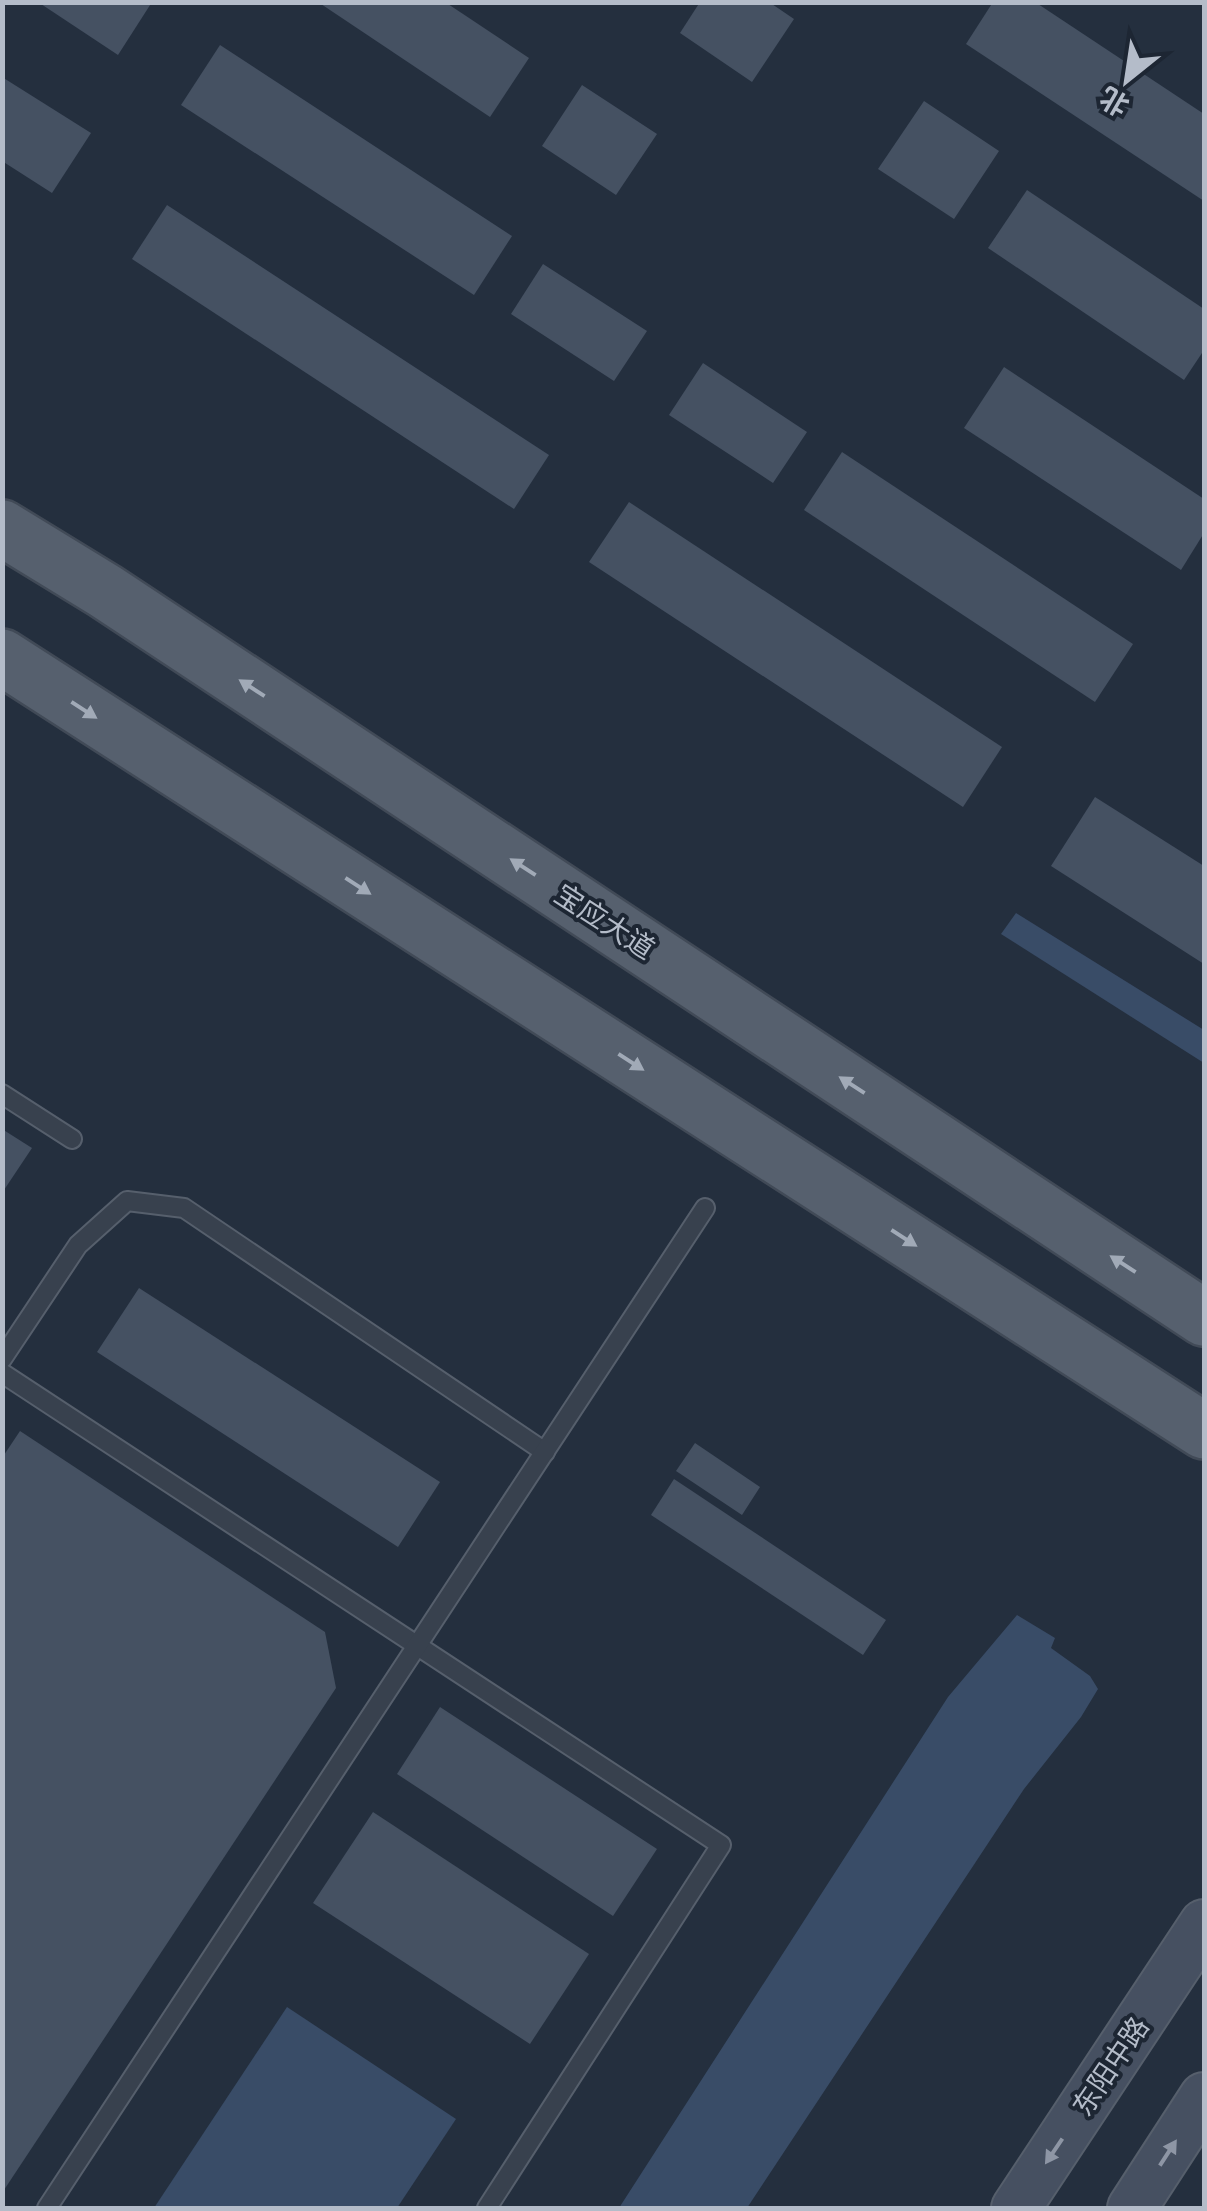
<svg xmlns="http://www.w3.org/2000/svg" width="1207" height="2211" font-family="'Titillium Web','Noto Sans SC',sans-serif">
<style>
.water{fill:#394c67}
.building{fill:#455162}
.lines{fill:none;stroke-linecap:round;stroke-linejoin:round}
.lane-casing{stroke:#565f6c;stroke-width:22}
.secondary-casing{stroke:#565f6c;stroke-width:52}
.primary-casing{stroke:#414a57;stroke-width:60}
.lane{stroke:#38414e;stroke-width:18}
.secondary{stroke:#465061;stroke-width:48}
.primary{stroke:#56606e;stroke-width:55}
.oneway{fill:#a1aab7}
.oneway2{fill:#8e96a5}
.labels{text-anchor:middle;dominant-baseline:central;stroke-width:8;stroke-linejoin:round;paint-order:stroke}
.street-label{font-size:28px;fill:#b4bcc9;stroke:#1d2633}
</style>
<rect width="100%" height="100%" fill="#242f3e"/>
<!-- water -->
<g class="water">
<polygon points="1016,913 1204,1030 1204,1063 1001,934"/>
<polygon points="1017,1615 1055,1638 1051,1648 1090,1676 1098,1689 1081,1717 1024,1789 747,2208 619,2208 948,1697"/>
<polygon points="287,2007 456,2119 397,2208 154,2208"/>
</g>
<!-- building -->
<g class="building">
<polygon points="38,2 152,2 118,55"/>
<polygon points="318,2 445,2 529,58 490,117"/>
<polygon points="700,2 769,2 794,19 752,82 680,33"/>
<polygon points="993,2 1035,2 1204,114 1204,201 966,44"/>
<polygon points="220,45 512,236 474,295 181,105"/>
<polygon points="2,77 91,133 52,193 2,161"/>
<polygon points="582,85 657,134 616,195 542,146"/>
<polygon points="924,101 999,151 954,219 878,169"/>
<polygon points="1027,190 1204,309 1204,350 1184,380 988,248"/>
<polygon points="167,205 549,455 514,509 132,259"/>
<polygon points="543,264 647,331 614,381 511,314"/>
<polygon points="703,363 807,432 773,483 669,415"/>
<polygon points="1004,367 1204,499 1204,533 1181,570 964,428"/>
<polygon points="842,452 1133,644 1095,702 804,510"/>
<polygon points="629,502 1002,747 963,807 589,562"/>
<polygon points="1095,797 1204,866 1204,964 1051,866"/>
<polygon points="2,1129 32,1148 2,1193"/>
<polygon points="139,1288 440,1482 398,1547 97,1352"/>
<polygon points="20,1431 325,1632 336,1688 2,2193 2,1458"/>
<polygon points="695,1443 760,1487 742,1515 676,1471"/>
<polygon points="674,1479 886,1620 863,1655 651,1515"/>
<polygon points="440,1707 657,1849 613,1916 397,1774"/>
<polygon points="373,1812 589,1954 530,2044 313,1903"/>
</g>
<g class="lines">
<defs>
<g id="lane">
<polyline points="2,1094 72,1139"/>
<polyline points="2,1359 78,1245 127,1201 184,1208 545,1452"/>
<polyline points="2,1373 721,1845 487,2208"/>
<polyline points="47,2208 705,1208"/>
</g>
<g id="secondary">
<polyline points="1016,2208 1204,1924"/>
<polyline points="1132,2208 1204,2097"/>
</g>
<g id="primary">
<polyline points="2,528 105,591 1204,1318"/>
<polyline points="2,657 1204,1431"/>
</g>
</defs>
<!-- lane casing -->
<use href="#lane" class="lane-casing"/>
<!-- secondary casing -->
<use href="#secondary" class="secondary-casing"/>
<!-- primary casing -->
<use href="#primary" class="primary-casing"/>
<!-- lane -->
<use href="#lane" class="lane"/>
<!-- secondary -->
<use href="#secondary" class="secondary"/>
<!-- primary -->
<use href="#primary" class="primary"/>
</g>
<!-- one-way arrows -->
<defs><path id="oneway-solid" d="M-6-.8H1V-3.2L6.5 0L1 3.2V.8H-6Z" transform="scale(2.5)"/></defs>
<g class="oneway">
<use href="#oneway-solid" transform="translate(252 688) rotate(-147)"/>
<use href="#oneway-solid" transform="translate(84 710) rotate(33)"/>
<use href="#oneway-solid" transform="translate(523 867) rotate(-147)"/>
<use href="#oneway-solid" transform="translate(358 886) rotate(33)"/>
<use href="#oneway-solid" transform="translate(631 1062) rotate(33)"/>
<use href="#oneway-solid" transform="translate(852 1085) rotate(-147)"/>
<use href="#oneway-solid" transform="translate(904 1238) rotate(33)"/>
<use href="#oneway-solid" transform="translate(1123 1264) rotate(-147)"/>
</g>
<g class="oneway2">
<use href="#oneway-solid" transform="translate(1054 2151) rotate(124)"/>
<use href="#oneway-solid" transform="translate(1168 2153) rotate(-57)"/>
</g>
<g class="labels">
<!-- street labels -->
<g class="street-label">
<text transform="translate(605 921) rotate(33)">宝应大道</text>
<text transform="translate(1110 2066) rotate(-56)">东阳中路</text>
</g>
</g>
<!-- border -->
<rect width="1207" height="2211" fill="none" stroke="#b4bcc9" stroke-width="10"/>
<!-- north arrow -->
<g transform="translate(1127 80) rotate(210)" stroke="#1d2633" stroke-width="8" paint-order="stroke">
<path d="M0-8L18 38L0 25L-18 38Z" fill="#b4bcc9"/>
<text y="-15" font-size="28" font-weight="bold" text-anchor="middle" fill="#b4bcc9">北</text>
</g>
</svg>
